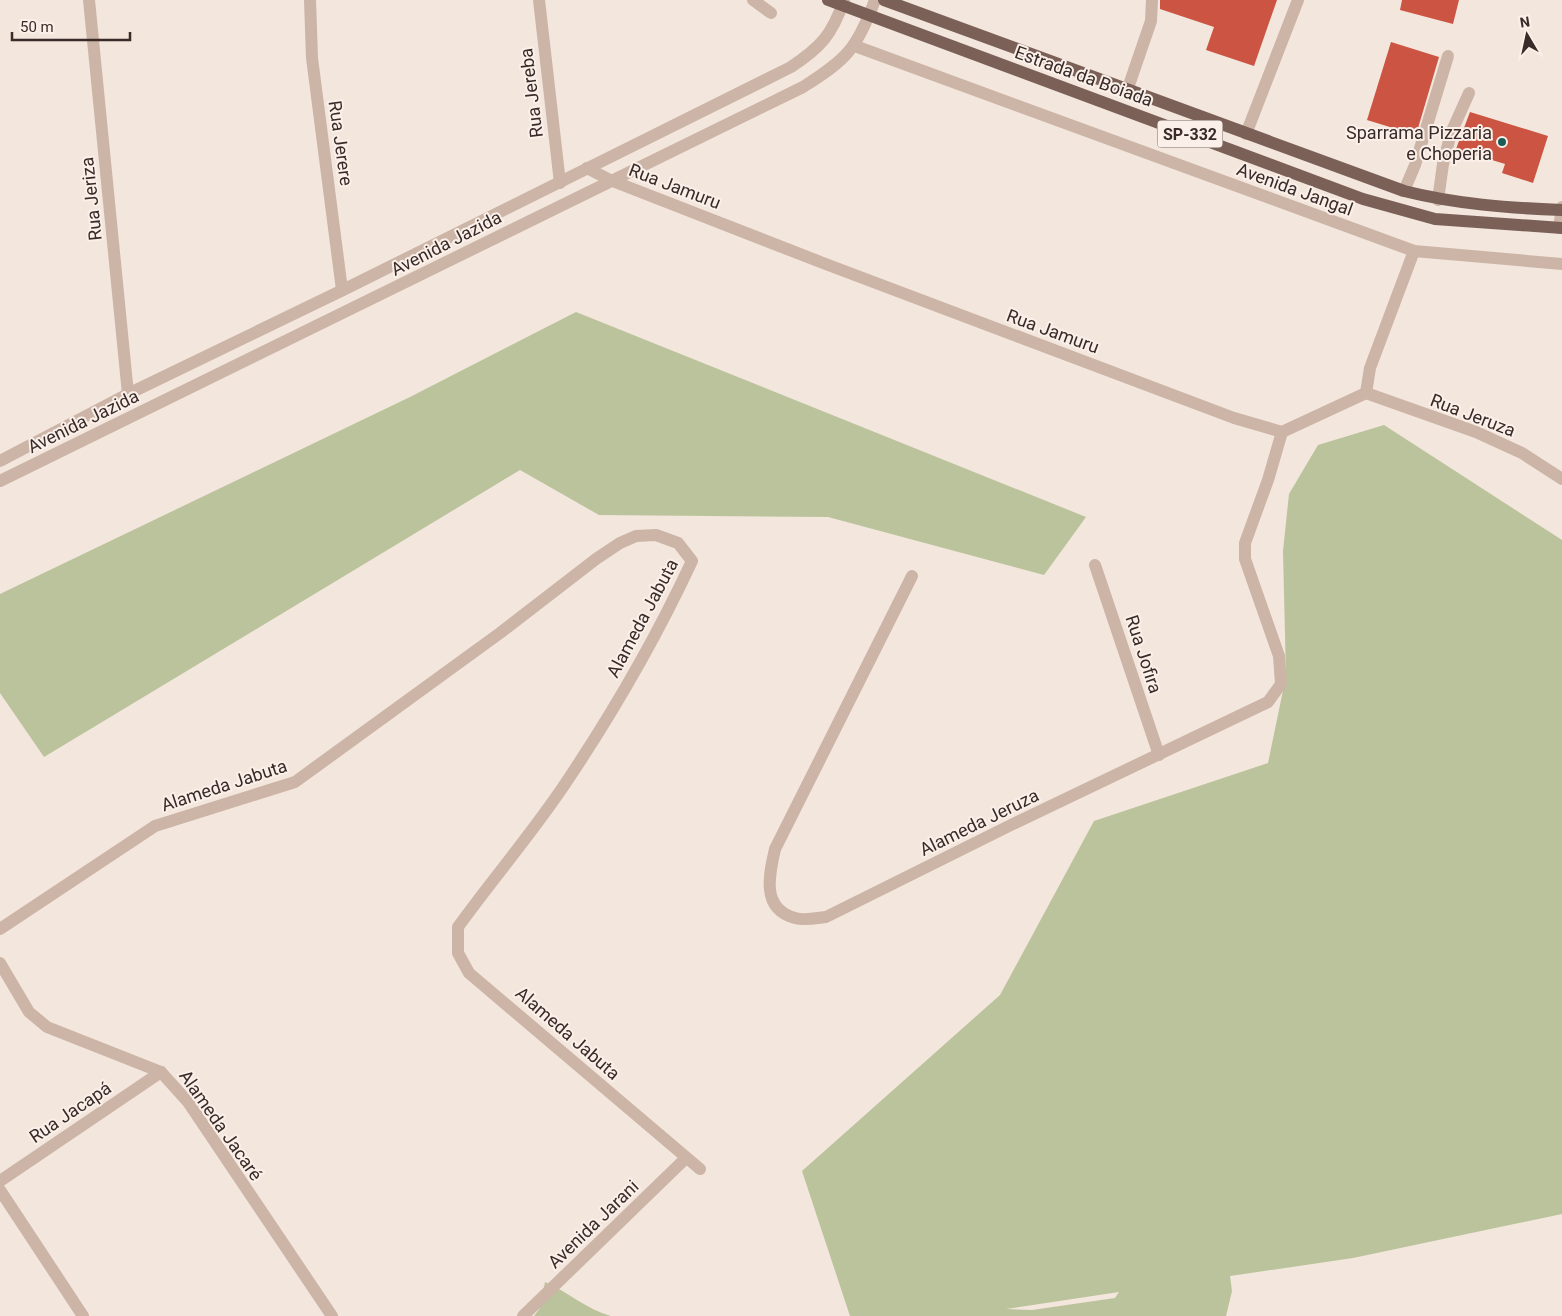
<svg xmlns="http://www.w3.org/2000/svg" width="1562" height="1316" font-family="Roboto,sans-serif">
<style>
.green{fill:#bac39b;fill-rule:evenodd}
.building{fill:#cc5442}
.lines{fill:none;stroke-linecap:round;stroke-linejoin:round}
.minor{stroke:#ccb4a7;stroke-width:12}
.major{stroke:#7b6058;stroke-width:12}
.poi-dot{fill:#1b5c59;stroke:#fbf0e9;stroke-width:2}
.labels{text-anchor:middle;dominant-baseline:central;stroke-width:4;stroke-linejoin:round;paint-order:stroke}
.shield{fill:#fbf0e9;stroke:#726662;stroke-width:1}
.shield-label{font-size:16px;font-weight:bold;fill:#382b28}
.street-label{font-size:18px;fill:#382b28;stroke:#fbf0e9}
.poi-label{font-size:18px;fill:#382b28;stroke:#fbf0e9;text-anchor:end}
</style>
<rect width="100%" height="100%" fill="#f3e6dc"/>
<!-- green -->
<g class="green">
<polygon points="576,312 1086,517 1044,575 828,517 599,515 520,470 44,757 0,693 0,594 410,397"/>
<path d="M1384 425 1562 540V1214L1353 1258 1230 1276 1232 1291 1226 1316H850L802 1171 1000 995 1094 821 1268 763 1286 676 1283 551 1289 494 1318 445ZM1119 1292 1115 1298 1032 1310 1006 1309Z"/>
<path d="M545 1282C568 1292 586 1309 611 1316H534L540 1308Z"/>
</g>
<!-- building -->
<g class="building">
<polygon points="1160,0 1277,0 1254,66 1206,50 1214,27 1160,9"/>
<polygon points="1402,0 1459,0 1453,24 1400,10"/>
<polygon points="1391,42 1439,57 1416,135 1367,120"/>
<polygon points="1470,112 1548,136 1533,183 1502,173 1505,164 1456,149"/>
</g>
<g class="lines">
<!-- minor -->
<g class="minor">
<polyline points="89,0 128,394"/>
<polyline points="310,0 312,58 342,290"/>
<polyline points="539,0 560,183"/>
<polyline points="753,0 771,13"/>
<polyline points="855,46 1414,251 1562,264"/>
<polyline points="1128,88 1151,21 1152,0"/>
<polyline points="1246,134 1298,0"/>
<polyline points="587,168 610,180 823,263 1234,418 1282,432 1366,393"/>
<polyline points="1404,191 1415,165 1448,56"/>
<polyline points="1438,200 1443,164 1451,133 1469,93"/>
<polyline points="1559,228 1562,207"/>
<polyline points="1366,393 1476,432 1522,453 1562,479"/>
<polyline points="1366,393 1370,368 1414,251"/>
<path d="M0 461 128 394 345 289 791 67C821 47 832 35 844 0"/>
<path d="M0 481 803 87C846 60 857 49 875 0"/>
<polyline points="1095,565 1159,755"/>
<path d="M912 576 775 849C769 875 761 909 795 918 804 921 817 918 826 917L1011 825 1268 702 1281 684 1279 656 1245 559V543L1268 480 1282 432"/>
<path d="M0 929 155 826 295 782 500 633 596 559 620 543 636 536 656 535 678 543 692 561C657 636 615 709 569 778 535 830 494 877 458 927V953L469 973 700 1169"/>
<polyline points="0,963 29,1012 47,1027 161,1072 188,1102 332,1316"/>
<polyline points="0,1181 161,1072"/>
<polyline points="0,1190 83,1316"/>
<polyline points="523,1316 686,1158"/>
</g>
<!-- major -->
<g class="major">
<polyline points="828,0 1363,199 1435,219 1562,228"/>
<path d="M884 0 1404 191C1456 204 1508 208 1562 210"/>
</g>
</g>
<!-- markers -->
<circle class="poi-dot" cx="1502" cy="142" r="5"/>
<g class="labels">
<!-- shield labels -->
<rect class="shield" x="1157.5" y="120.5" width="65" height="27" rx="4"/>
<g class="shield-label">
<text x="1190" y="134">SP-332</text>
</g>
<!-- street labels -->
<g class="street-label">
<text transform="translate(1084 76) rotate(20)">Estrada da Boiada</text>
<text transform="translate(531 93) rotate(-97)">Rua Jereba</text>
<text transform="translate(341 143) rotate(82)">Rua Jerere</text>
<text transform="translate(675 186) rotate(21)">Rua Jamuru</text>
<text transform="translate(1295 189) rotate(20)">Avenida Jangal</text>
<text transform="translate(91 199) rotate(-96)">Rua Jeriza</text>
<text transform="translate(446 243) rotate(-27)">Avenida Jazida</text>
<text transform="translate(1053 331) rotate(20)">Rua Jamuru</text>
<text transform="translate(1473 415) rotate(21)">Rua Jeruza</text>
<text transform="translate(83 421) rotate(-26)">Avenida Jazida</text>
<text transform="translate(642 618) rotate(-62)">Alameda Jabuta</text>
<text transform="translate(1144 654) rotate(72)">Rua Jofira</text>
<text transform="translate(224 785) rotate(-18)">Alameda Jabuta</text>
<text transform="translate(979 822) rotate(-26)">Alameda Jeruza</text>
<text transform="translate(568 1033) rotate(41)">Alameda Jabuta</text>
<text transform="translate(70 1112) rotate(-34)">Rua Jacapá</text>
<text transform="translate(221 1125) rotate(55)">Alameda Jacaré</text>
<text transform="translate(593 1224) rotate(-44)">Avenida Jarani</text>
</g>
<!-- poi labels -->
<g class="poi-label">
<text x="1492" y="132">Sparrama Pizzaria<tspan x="1492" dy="21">e Choperia</tspan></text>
</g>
</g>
<!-- north arrow -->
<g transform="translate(1527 35) rotate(351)" stroke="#fbf0e9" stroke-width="4" paint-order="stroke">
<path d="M0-4L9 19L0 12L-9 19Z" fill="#382b28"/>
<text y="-8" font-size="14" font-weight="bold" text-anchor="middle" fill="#382b28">N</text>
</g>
<!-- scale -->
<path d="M12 32v8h118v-8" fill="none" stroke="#382b28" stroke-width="2.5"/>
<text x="20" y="32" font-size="15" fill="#382b28" stroke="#fbf0e9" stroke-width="4" paint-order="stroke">50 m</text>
</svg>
